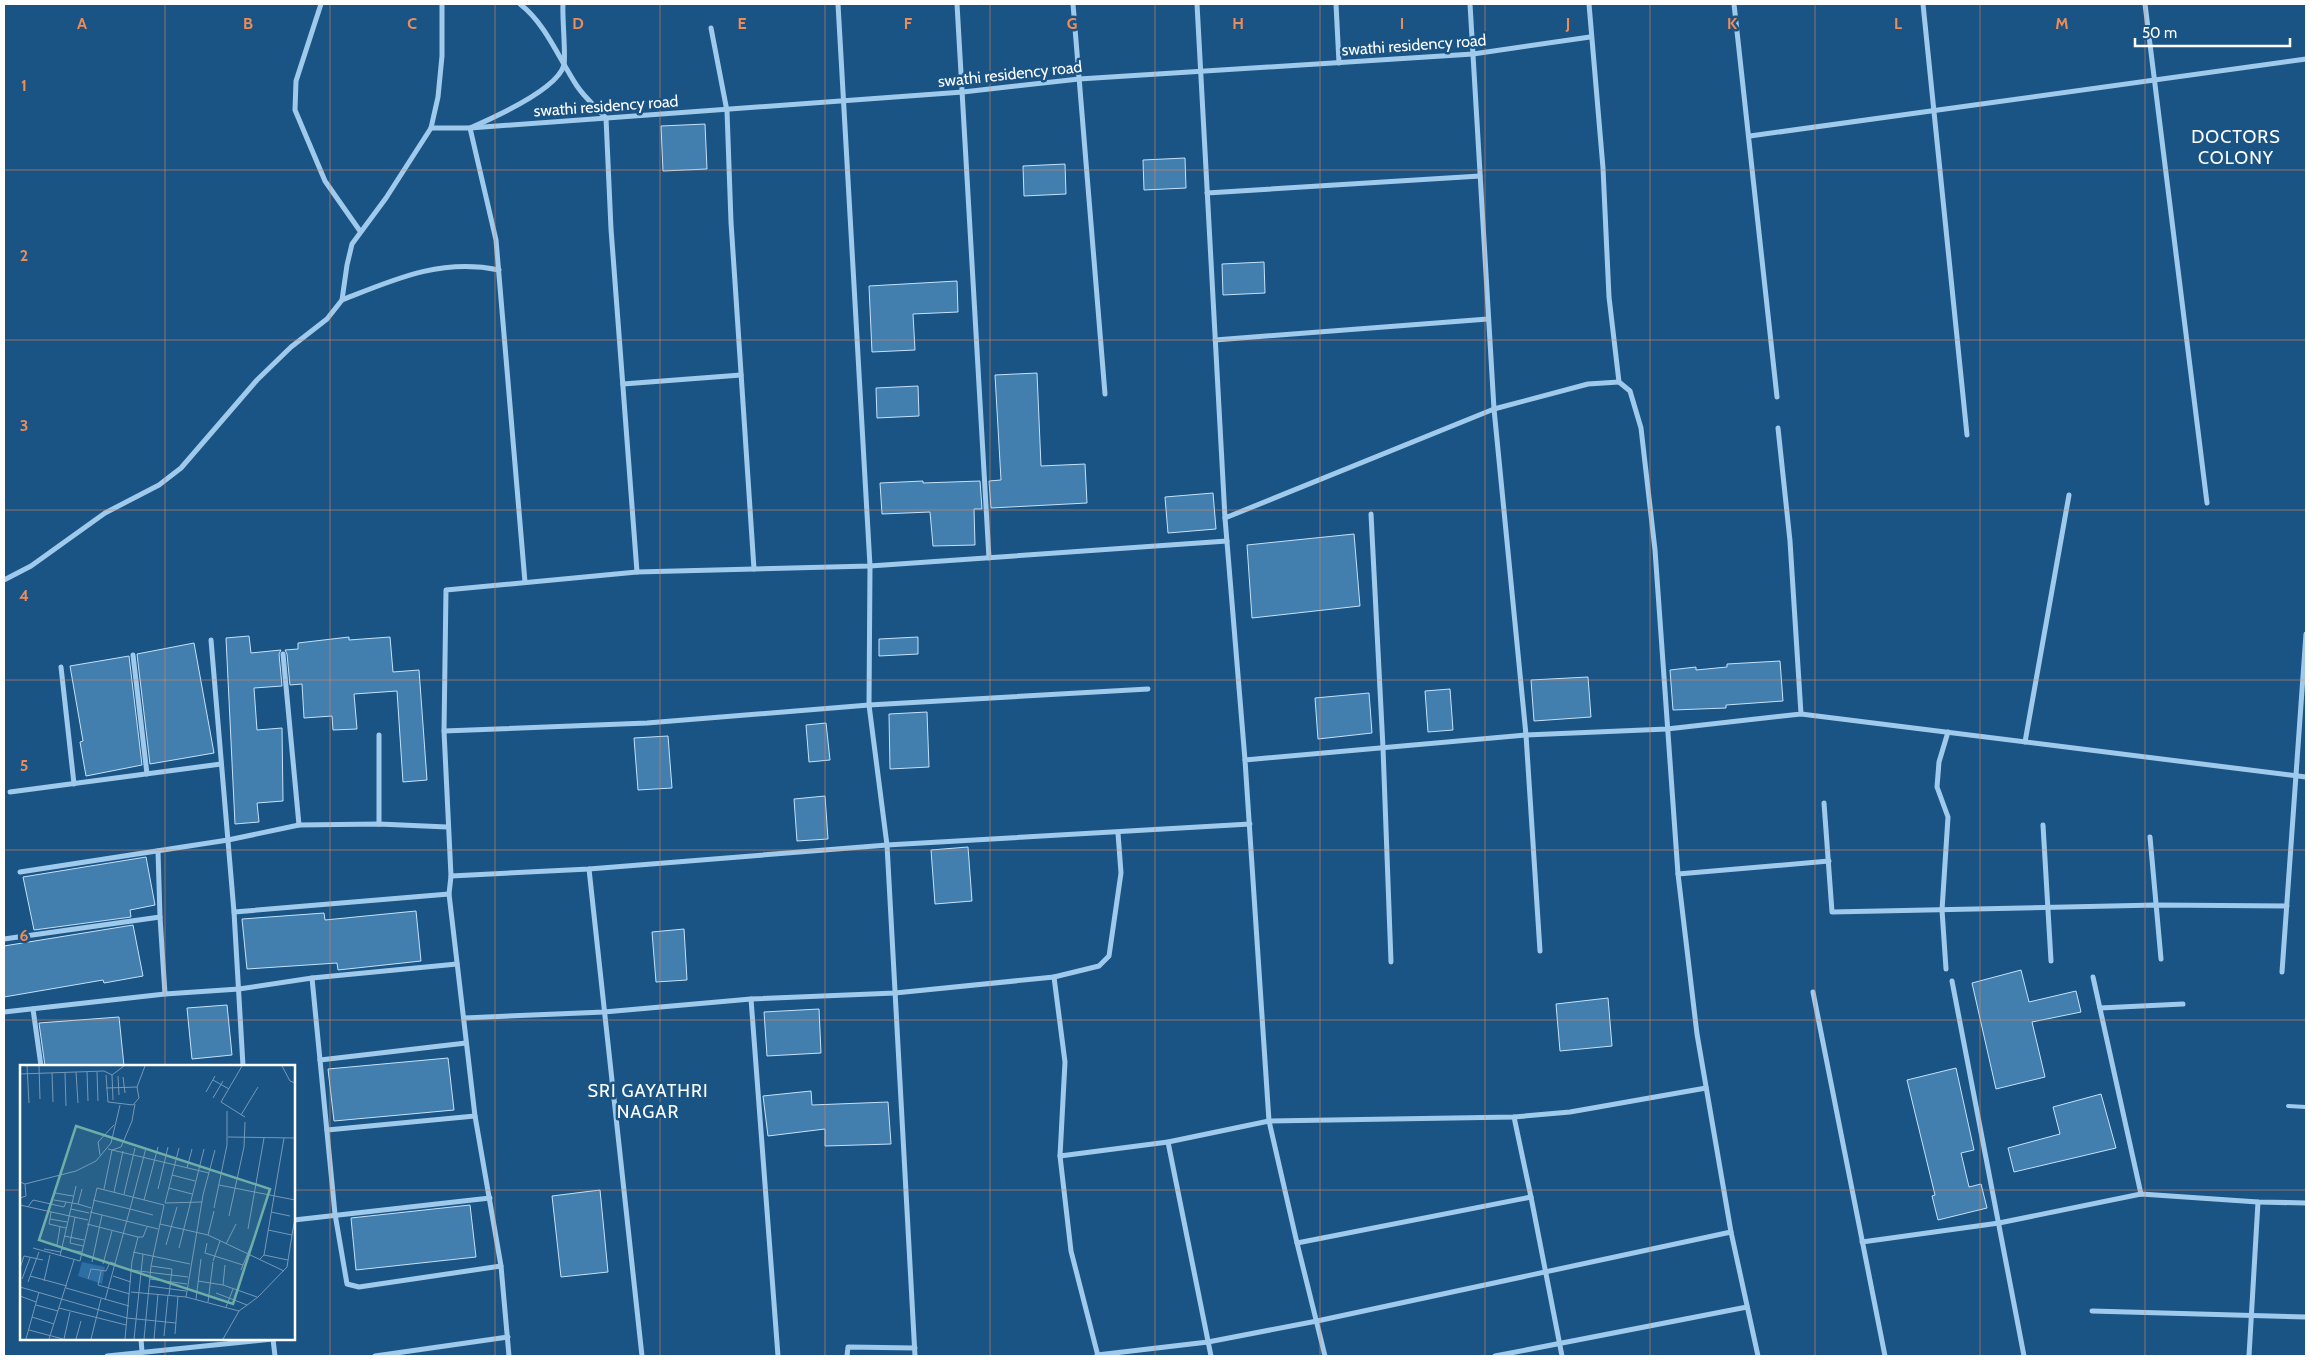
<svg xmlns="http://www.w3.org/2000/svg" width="2310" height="1360" font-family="Cabin,sans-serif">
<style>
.building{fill:#427eae;stroke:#c5e2f9}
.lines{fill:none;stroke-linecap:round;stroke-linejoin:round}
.service{stroke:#a0caec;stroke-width:4}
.minor{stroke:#a0caec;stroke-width:5}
.grid{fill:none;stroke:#ef8b55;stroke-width:1;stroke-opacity:0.55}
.labels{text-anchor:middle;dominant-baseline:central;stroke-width:5;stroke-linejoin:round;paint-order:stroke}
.street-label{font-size:16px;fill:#fff;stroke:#1a5485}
.neighbourhood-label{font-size:18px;letter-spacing:1px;fill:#fff;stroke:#1a5485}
.inset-road{fill:none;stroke:#7698b6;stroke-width:1}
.view{fill:#6fada8;fill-opacity:0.15;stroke:#6fada8;stroke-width:2.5}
.inset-edge{fill:none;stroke:#fff;stroke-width:2.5}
.grid-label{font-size:16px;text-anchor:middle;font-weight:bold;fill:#ef8b55;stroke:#1a5485;stroke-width:5;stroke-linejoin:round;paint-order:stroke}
</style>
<rect width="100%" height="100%" fill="#1a5485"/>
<!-- building -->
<g class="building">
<polygon points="705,124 707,169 663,171 661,126"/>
<polygon points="1185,158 1186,188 1144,190 1143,160"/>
<polygon points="1065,164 1066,194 1024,196 1023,166"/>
<polygon points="1264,262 1265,293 1223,295 1222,264"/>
<polygon points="957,281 958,312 913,314 915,350 872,352 869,286"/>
<polygon points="1037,373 1041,466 1085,464 1087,503 991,508 989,481 1001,480 995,375"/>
<polygon points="918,386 919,416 877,418 876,388"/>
<polygon points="923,481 923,483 980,481 982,509 974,509 975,545 933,546 930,512 882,514 880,483"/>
<polygon points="1213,493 1216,529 1168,533 1165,497"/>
<polygon points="1354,534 1360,606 1252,618 1247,545"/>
<polygon points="249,636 251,653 281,650 279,654 282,686 254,688 257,730 282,728 283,801 257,803 259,822 235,824 226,638"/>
<polygon points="349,637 349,640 390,637 393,672 419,670 427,780 403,782 397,691 354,694 357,729 333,730 332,716 304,718 302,684 290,685 287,654 285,650 298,649 298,643"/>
<polygon points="918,637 918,654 879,656 879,639"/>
<polygon points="194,643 214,753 150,764 137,654"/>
<polygon points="129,656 142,765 86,776 80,742 83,741 70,666"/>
<polygon points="1780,661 1783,701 1726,705 1726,708 1673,710 1670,670 1696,667 1696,670 1727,667 1727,664"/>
<polygon points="1588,677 1591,717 1534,721 1531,680"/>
<polygon points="1450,689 1453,730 1428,732 1425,691"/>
<polygon points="1369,693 1372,733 1318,739 1315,698"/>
<polygon points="927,712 929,767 890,769 889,714"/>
<polygon points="826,723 830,760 809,762 806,725"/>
<polygon points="668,736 672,788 638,790 634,738"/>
<polygon points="825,796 828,839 797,841 794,799"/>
<polygon points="968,847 972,901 935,904 931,850"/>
<polygon points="146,857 155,905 130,910 131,917 34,930 23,877"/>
<polygon points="416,911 421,961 338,970 337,963 247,969 242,919 324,913 325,920"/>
<polygon points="133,925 143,976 104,983 103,980 4,997 4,946"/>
<polygon points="684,929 687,980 656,982 652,932"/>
<polygon points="2021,970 2029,1002 2076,991 2081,1012 2032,1022 2045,1077 1996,1089 1972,983"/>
<polygon points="1608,998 1612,1046 1560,1051 1556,1004"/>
<polygon points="227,1005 232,1055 192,1059 187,1008"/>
<polygon points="819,1009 821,1053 767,1056 764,1012"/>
<polygon points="119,1017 124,1066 45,1066 39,1023"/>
<polygon points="448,1058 454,1110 334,1121 328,1069"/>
<polygon points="1956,1068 1974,1150 1961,1153 1969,1187 1981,1184 1987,1208 1938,1220 1932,1196 1935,1195 1907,1080"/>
<polygon points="811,1091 812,1105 888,1102 891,1144 825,1146 825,1129 768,1136 763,1096"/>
<polygon points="2101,1094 2116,1148 2014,1172 2008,1148 2060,1134 2053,1107"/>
<polygon points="600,1190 608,1272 561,1277 552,1196"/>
<polygon points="470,1205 476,1257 356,1270 351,1218"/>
</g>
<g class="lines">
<!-- service -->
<polyline class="service" points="2288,1106 2306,1107"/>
<!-- minor -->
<g class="minor">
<polyline points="321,4 296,81 295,110 325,181 360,231"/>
<path d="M520 4C546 24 559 59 577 86 585 98 597 108 606 118L611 229 637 572"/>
<polyline points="838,4 870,566 869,705 1148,689"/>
<polyline points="957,4 989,558"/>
<polyline points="1073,4 1105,394"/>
<polyline points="1197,4 1225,518 1494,409 1588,384 1619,382"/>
<polyline points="1336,4 1339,63"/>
<polyline points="1470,4 1494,409 1526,735 1540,951"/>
<polyline points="1589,4 1603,168 1609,297 1619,382 1630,391 1641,428 1655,550 1678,874 1697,1034 1731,1232 1758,1356"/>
<polyline points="1734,4 1777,397"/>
<polyline points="1923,4 1967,435"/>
<polyline points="2145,4 2207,503"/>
<polyline points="711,28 727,111 731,222 754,569"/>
<polyline points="431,128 470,128 963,92 1079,79 1473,54 1590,37"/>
<polyline points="1750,136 2306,59"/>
<polyline points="1207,193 1480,176"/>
<path d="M342 300C395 279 441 258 499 270"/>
<polyline points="1215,340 1488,319"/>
<polyline points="623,384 741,375"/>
<polyline points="1371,514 1383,748 1391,962"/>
<polyline points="1225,518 1245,760"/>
<polyline points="4,580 31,566 105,513 159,485 181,468 257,380 291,347 327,319 342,300 347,265 352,244 386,198 431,128 438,97 442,56 442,4"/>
<path d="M525 582 496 240 470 128C493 118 557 90 564 65 566 57 562 16 563 4"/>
<polyline points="211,640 234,912 243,1066"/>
<polyline points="283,654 299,825 379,824 447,827"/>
<polyline points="133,655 147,774"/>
<polyline points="61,667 74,784"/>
<polyline points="1801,714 2306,777"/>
<polyline points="444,731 647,723 869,705 887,845 915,1356"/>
<polyline points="379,735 379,824"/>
<polyline points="2025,742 2069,495"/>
<polyline points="10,792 221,764"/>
<polyline points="1824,803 1832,912 2156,905 2287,906"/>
<polyline points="2043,825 2051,961"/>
<polyline points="2150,837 2161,959"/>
<polyline points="589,869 642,1356"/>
<polyline points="20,872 228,840 299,825"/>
<polyline points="1678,874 1829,861"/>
<polyline points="451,876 589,869 887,845 1250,824"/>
<polyline points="234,912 449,894"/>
<polyline points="160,917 165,994"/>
<polyline points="4,939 160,917 158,851"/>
<polyline points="1946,969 1942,910 1948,817 1937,787 1939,762 1948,732"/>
<polyline points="2282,972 2306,634"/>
<polyline points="1054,977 1099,966 1109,956 1121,873 1118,833"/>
<polyline points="2093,977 2141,1194"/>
<polyline points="312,978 335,1214 347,1284 359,1287 501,1266"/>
<polyline points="1952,981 2024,1356"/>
<polyline points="1813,992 1885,1356"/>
<polyline points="751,999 778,1356"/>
<polyline points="2100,1008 2183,1004"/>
<polyline points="33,1009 41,1066"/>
<polyline points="4,1012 165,994 239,989 312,978 457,964"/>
<polyline points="464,1018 604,1012 751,999 895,993 1054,977 1065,1062 1060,1156 1071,1251 1098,1356"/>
<polyline points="320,1060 466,1043"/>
<polyline points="1514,1117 1531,1197"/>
<polyline points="327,1130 475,1116"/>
<polyline points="1168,1142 1211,1356"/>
<polyline points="1060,1156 1168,1142 1269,1121 1514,1117 1570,1112 1706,1088"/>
<polyline points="294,1220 490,1198"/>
<polyline points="1862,1242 1999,1223 2141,1194 2258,1202 2306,1203"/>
<polyline points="1297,1243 1269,1121 1245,760 1526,735 1667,729 1801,714 1790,541 1778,428"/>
<polyline points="2092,1311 2306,1317"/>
<polyline points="141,1339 142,1352"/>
<polyline points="273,1339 275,1356"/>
<polyline points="1097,1355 1208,1342 1317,1321 1731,1232"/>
<polyline points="107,1356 273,1339"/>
<polyline points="375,1356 508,1337"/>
<polyline points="509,1356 501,1266 475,1116 449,894 451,876 444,731 446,590 637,572 870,566 1227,541"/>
<polyline points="847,1356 848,1347 915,1348"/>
<polyline points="1325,1356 1297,1243 1531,1197 1562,1356"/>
<polyline points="1495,1356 1747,1307"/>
<polyline points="2249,1356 2258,1202"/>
</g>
</g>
<!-- grid -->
<path class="grid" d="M165 4V1066M330 4V1356M495 4V1356M660 4V1356M825 4V1356M990 4V1356M1155 4V1356M1320 4V1356M1485 4V1356M1650 4V1356M1815 4V1356M1980 4V1356M2145 4V1356M4 170H2306M4 340H2306M4 510H2306M4 680H2306M4 850H2306M4 1020H2306M4 1190H21M294 1190H2306M165 1339V1356"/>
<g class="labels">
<!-- street labels -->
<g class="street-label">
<text transform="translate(1414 45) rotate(-4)">swathi residency road</text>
<text transform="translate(1010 74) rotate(-6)">swathi residency road</text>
<text transform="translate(606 106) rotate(-4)">swathi residency road</text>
</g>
<!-- neighbourhood labels -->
<g class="neighbourhood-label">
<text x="2236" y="137">DOCTORS<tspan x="2236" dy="21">COLONY</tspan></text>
<text x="648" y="1091">SRI GAYATHRI<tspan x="648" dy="21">NAGAR</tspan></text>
</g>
</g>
<!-- overview -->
<g transform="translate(20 1065)">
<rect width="275" height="275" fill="#1a5485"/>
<path d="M62 197 85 202 82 219 58 211Z" fill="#2d6ea3"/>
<path class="inset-road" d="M7 1 9 38M19 1 20 34M222 1 201 37 225 52M262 1 270 16 275 18M67 6 68 36M56 7 58 38M77 7 78 36M32 8 33 37M45 8 46 41M0 9 84 6 92 10M86 10 88 37 113 40 119 33 117 22 125 1M92 10 93 35M92 10 104 1M98 11 99 30M103 12 105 28M193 15 209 24M86 23 117 22M186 27 195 11M193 33 203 16M221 50 238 22M208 72 275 73M126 83 110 144 133 150M159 83 145 138 182 137M88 84 189 108M80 90 78 77 94 60M167 103 172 84M152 110 175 116M0 117 5 119 6 131 0 133M5 119 56 106 76 96 91 78 100 40M199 120 275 135M149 123 172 129M62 124 58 139 71 143M84 124 92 85 101 82 112 56 115 39M138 124 148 82M94 127 103 86M35 128 53 131M104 129 115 83M34 135 58 139M73 135 110 144 85 235M124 135 138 82M0 140 68 155M8 142 13 135 44 142 46 137M194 143 207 80V46M51 144 69 148M31 147 30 154 47 157M70 147 138 164M251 147 270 151M209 151 224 82 225 57M55 152 50 178 63 181M30 154 29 159 46 163M67 159 118 172 112 196 105 274M140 159 144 140M228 164 244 73M188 170 264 206M272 170 275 153M44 171 64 175M118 172H123L127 162M187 178 185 188 223 200M206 179 216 159M37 180 40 162M146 180 157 142M13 183 60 196 77 123 144 140M159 183 184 84M24 184 41 187M42 184 62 187M113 187 170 199M244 190 268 195M40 191 56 121M240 194 244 190 264 73M193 196 200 176M72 197 82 150M83 199 92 166M131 201 140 159 188 170 194 146M0 203 4 191 23 195M111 205 168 212M221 205 237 166M81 206 78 220 110 229M10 211 47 221M93 211 111 217M2 214 10 193M68 214 71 204 86 206 90 197 96 199M130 214 167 219M24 216 30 190M178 216 203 220 237 232M8 217 19 187M203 220 205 200M129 221 166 226M0 222 107 253 156 258M46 223 109 241M111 227 166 232 219 246M196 228 227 240M0 231 16 237M166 232 183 130 195 85M176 234 181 194M188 237 193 197M16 240 38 246M206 242 213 224M39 243 106 260M12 252 34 259M9 265 43 274M155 269 158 231M144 271 148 230M6 274 19 227M29 274 54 195M44 274 50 247M56 274 61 256M71 274 81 234M114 274 123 189M124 274 131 201 152 204 149 230M134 274 138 229M203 274 219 246 238 232 267 202 272 170 248 165"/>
<path class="view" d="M56 61 250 124 213 239 19 175Z"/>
<rect width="275" height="275" class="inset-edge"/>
</g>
<g class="grid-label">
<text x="82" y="29">A</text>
<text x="248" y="29">B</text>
<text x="412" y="29">C</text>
<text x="578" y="29">D</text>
<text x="742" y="29">E</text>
<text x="908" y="29">F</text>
<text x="1072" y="29">G</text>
<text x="1238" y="29">H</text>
<text x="1402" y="29">I</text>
<text x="1568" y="29">J</text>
<text x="1732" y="29">K</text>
<text x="1898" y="29">L</text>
<text x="2062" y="29">M</text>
<text x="24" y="91">1</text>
<text x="24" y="261">2</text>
<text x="24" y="431">3</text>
<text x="24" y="601">4</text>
<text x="24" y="771">5</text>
<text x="24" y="941">6</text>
</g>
<!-- border -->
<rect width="2310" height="1360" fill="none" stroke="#ffffff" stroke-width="10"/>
<!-- scale -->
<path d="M2135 38v8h155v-8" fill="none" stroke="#ffffff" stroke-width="2.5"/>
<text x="2142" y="38" font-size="15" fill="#ffffff" stroke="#1a5485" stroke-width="4" paint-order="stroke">50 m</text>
</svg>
